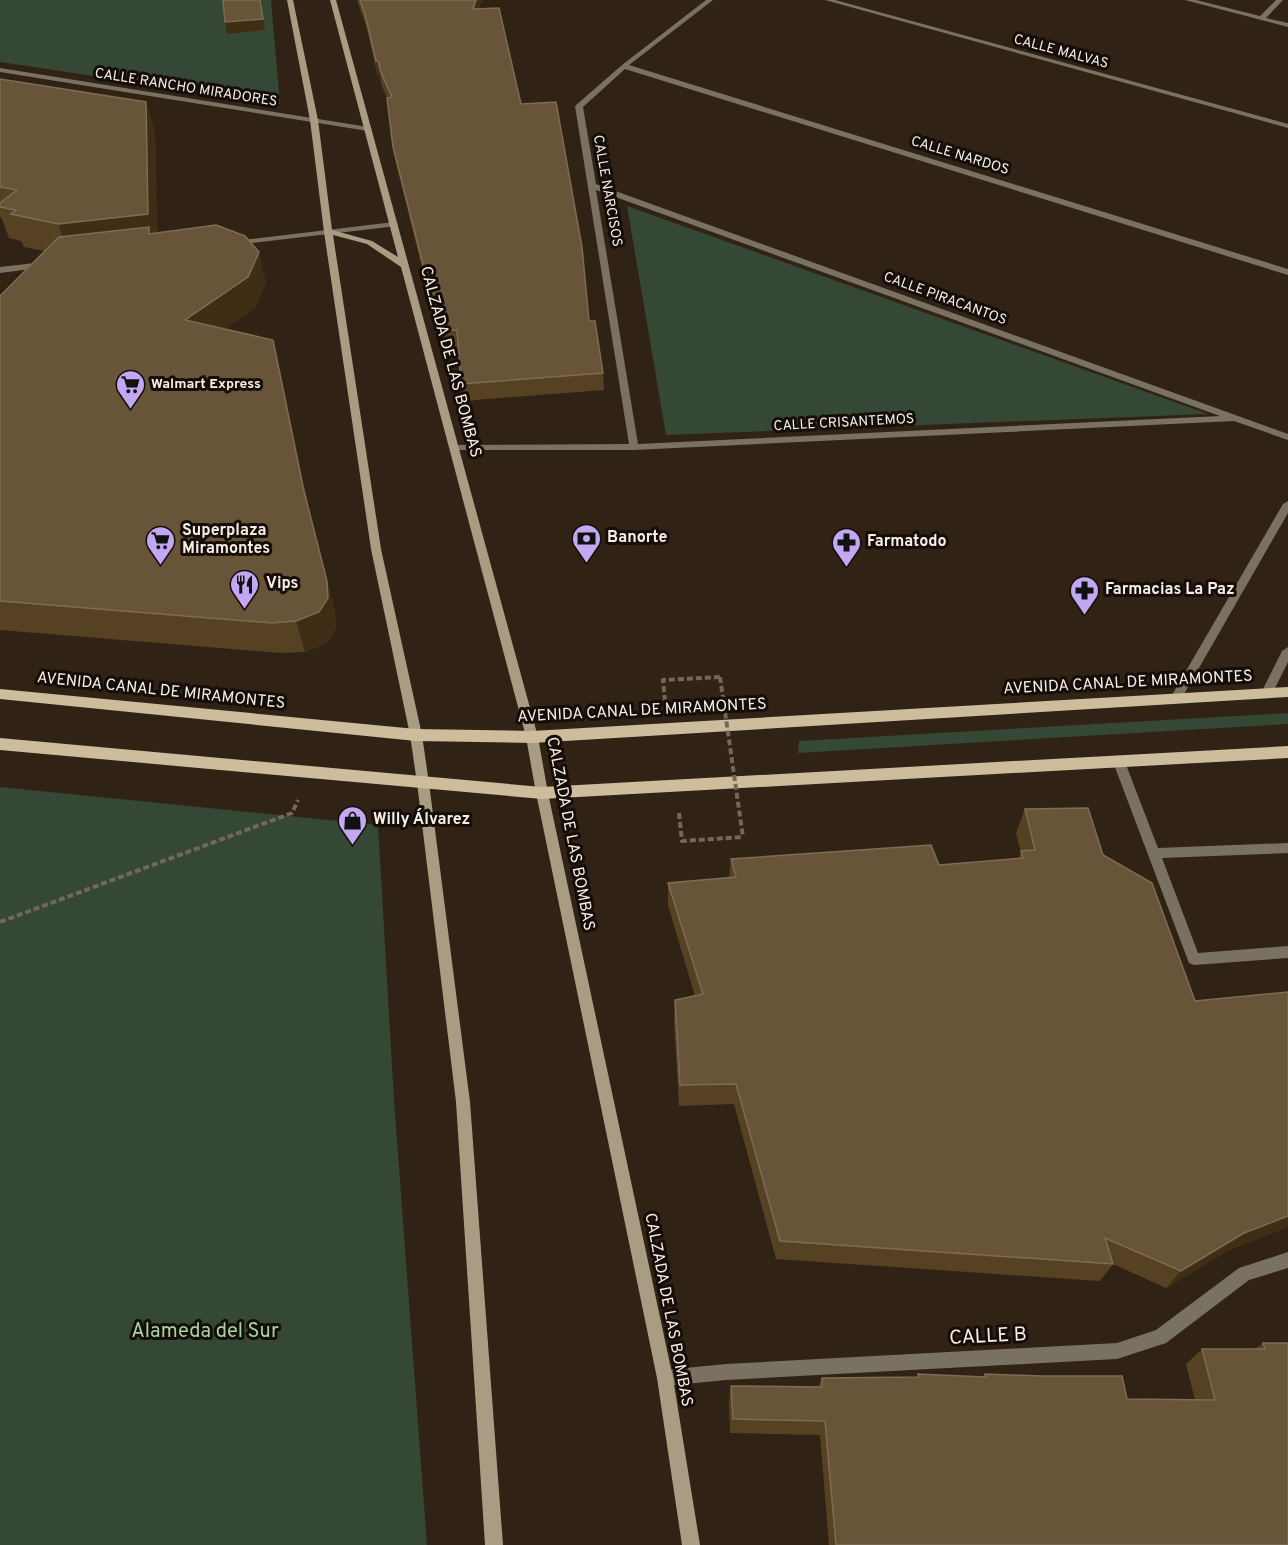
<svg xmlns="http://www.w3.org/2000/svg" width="1288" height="1545" font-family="Overpass,sans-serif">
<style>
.green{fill:#354735}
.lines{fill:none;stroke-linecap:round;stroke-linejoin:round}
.path{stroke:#73665b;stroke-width:4;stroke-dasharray:6 3;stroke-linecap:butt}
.lane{fill:#797161;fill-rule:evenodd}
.street{fill:#797161;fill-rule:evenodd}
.secondary{fill:#a89c83;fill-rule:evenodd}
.primary{fill:#cdbd9c;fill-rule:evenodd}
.path-bridge{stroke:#73665b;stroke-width:4;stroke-dasharray:6 3;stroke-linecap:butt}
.wall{fill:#564223}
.shaded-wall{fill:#402d15}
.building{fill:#685438;stroke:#7e6c53;stroke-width:1.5}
.labels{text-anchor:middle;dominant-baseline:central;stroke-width:6;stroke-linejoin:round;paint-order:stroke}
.far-street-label{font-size:14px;fill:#f8eee6;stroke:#140d08}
.far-poi-label{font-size:14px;font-weight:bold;fill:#f8eee6;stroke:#140d08;text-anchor:start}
.street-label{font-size:16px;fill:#f8eee6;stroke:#140d08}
.poi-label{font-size:16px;font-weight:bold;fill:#f8eee6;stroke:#140d08;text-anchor:start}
.near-park-label{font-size:20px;fill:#a4d5a2;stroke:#140d08}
.near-street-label{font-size:20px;fill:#f8eee6;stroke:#140d08}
</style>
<rect width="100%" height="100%" fill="#312216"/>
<!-- green -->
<g class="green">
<polygon points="0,0 271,0 280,104 0,62"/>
<polygon points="627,206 1208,414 666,435"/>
<polygon points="1288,713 1288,724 798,753 799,741"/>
<polygon points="0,787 378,825 394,1100 427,1545 0,1545"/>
</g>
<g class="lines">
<!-- path -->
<g class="path">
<polyline points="665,701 663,680 720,677"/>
<polyline points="679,813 682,841 743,837"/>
<polyline points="0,922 292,813 298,800"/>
</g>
<!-- lane -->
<polygon class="lane" points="1119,757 1123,759 1125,762 1158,848 1288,843 1288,853 1162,858 1198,953 1288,946 1288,958 1194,965 1189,963 1113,762 1115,759"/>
<!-- street -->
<g class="street">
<path d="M706 0H713L629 65 1288 269V275L625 69 583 107 596 184 1288 434V440L1234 421 634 450H452L450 448 455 445 629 444 575 106 622 65ZM596 190 1220 416 638 444Z"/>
<polygon points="825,0 835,0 1288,124 1288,128"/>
<polygon points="1185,0 1196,0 1260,16 1276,0 1283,0 1266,18 1288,23 1288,27"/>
<polygon points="0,68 368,127 372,129 368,131 0,72"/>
<polygon points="394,222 398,224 397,226 234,245 230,243 234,241"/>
<polygon points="44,262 48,265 47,267 0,273 0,267"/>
<polygon points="1288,501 1288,513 1180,701 1172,701 1170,698 1172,695 1283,504"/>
<polygon points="1288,647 1288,662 1271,696 1267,697 1263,696 1261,693 1282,651"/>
<polygon points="1288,1252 1288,1268 1249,1280 1166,1343 1117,1359 726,1380 665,1386 659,1384 657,1378 659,1372 665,1370 726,1364 1117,1343 1156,1330 1239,1268"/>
</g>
<!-- secondary -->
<polygon class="secondary" points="287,0 293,0 318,120 332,230 372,241 398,257 330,0 336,0 538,737 548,793 673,1378 700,1545 682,1545 657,1378 536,793 526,737 401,267 367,244 333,235 381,549 422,735 429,783 470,1102 503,1545 485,1545 456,1102 417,783 410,735 371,549 324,232 310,120"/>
<!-- primary -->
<g class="primary">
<polygon points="1288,687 1288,697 532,743 416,741 0,699 0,689 416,729 532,731"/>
<polygon points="0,738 542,787 1288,746 1288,758 542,799 0,750"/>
</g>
<!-- path-bridge -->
<polyline class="path-bridge" points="720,677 743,837"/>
</g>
<!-- wall -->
<g class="wall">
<polygon points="357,0 482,0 479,9 521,104 589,321 603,373 604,390 463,401 458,347 442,348 396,163 387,98 382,86 380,77 378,77 367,29"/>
<polygon points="0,79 146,102 155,133 157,233 266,282 255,308 224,329 280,371 310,514 335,612 336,628 327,643 305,652 281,653 0,630 0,296 44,251 24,247 21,241 9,238 1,217 0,217"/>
<polygon points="1025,809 1103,855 1195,1001 1288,992 1288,1227 1227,1251 1166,1288 1113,1264 1100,1281 776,1259 734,1104 679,1106 674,1022 675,1000 695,996 668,905 668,883 729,878 731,859 939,865 1019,858 1021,852 1016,833"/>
<polygon points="1263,1343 1288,1343 1288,1545 829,1545 820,1435 730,1433 729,1401 731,1386 818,1387 822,1378 917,1377 918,1374 983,1377 985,1374 1127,1399 1195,1400 1186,1364 1202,1349 1255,1349"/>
</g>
<!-- shaded-wall -->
<g class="shaded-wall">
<polygon points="260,0 261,0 265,30 227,34 225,22"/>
<polygon points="476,0 482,0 474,25 473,9"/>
<polygon points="376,61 378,61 381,77 378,77"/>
<polygon points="146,102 155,133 158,247 70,257 58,224"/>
<polygon points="259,252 266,282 255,308 194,351 185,320"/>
<polygon points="273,340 280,371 311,518 303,487"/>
<polygon points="327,581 335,612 336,628 327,643 305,652 296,621"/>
<polygon points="1288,1216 1288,1227 1227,1251 1166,1288 1181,1271 1244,1233"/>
</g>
<!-- building -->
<g class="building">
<polygon points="223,0 260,0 263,19 225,22"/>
<polygon points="360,0 476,0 473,9 499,8 521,104 556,102 582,247 589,321 595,321 603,373 461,384 457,330 440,331 393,147 387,98 392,97 380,70 378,61 376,61 365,14"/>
<polygon points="0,79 146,102 148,214 58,224 11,214 16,210 0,207 0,203 17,190 0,187"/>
<polygon points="216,225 245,236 259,252 248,277 185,320 273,340 303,487 327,581 328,598 319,612 296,621 272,623 0,601 0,296 59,237 149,227 149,234"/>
<polygon points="1088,808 1103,855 1152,883 1195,1001 1288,992 1288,1216 1244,1233 1181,1271 1105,1238 1113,1264 780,1241 736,1084 680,1085 675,1000 703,994 668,883 736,877 731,859 931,845 939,865 1023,858 1021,851 1035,850 1025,809"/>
<polygon points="1263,1343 1288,1343 1288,1545 836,1545 825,1421 733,1419 731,1386 822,1387 822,1378 919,1377 918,1374 986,1377 985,1374 1041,1376 1122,1376 1127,1399 1215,1400 1202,1349 1265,1349"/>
</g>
<!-- icons -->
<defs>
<symbol id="supermarket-pin" viewBox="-11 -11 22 30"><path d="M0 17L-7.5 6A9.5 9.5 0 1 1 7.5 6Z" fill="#c2a8f3" stroke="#140d08"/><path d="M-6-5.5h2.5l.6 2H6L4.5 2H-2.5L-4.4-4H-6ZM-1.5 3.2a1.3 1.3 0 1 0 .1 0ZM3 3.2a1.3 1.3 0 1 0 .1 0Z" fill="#111"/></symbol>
<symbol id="bank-pin" viewBox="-11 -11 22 30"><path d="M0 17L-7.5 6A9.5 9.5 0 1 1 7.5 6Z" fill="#c2a8f3" stroke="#140d08"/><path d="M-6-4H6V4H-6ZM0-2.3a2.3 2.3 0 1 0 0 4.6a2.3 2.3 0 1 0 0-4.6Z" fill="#111"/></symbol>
<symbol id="pharmacy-pin" viewBox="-11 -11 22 30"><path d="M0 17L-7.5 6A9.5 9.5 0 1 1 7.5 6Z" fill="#c2a8f3" stroke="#140d08"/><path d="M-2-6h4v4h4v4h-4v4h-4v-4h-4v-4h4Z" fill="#111"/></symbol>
<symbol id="restaurant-pin" viewBox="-11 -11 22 30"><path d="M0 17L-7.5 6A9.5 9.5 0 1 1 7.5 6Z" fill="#c2a8f3" stroke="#140d08"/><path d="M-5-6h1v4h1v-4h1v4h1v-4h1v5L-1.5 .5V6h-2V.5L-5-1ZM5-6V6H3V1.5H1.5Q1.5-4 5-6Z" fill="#111"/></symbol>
<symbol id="shop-pin" viewBox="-11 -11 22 30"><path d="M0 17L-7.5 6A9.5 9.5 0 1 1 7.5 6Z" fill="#c2a8f3" stroke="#140d08"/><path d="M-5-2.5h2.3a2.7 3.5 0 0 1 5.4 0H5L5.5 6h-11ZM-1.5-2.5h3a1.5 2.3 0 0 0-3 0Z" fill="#111"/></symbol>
</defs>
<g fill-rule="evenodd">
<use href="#supermarket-pin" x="114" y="368" width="33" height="45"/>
<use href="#bank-pin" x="570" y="522" width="33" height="45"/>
<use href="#supermarket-pin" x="144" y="524" width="33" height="45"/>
<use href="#pharmacy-pin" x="830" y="526" width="33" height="45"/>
<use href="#restaurant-pin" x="228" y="568" width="33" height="45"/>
<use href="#pharmacy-pin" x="1068" y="574" width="33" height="45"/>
<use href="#shop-pin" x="336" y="804" width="33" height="45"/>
</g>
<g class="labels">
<!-- far-street labels -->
<g class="far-street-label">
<text transform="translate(1061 52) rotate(15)">CALLE MALVAS</text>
<text transform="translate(186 88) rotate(9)">CALLE RANCHO MIRADORES</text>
<text transform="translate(960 156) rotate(17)">CALLE NARDOS</text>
<text transform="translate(607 191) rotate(80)">CALLE NARCISOS</text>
<text transform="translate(945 299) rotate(20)">CALLE PIRACANTOS</text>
<text transform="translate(844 423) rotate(-3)">CALLE CRISANTEMOS</text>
</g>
<!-- far-poi labels -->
<g class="far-poi-label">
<text x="151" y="384">Walmart Express</text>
</g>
<!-- street labels -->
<g class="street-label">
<text transform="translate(450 362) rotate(75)">CALZADA DE LAS BOMBAS</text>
<text transform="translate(1128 683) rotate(-3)">AVENIDA CANAL DE MIRAMONTES</text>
<text transform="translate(161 691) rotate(6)">AVENIDA CANAL DE MIRAMONTES</text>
<text transform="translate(642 711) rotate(-3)">AVENIDA CANAL DE MIRAMONTES</text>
<text transform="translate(570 834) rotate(79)">CALZADA DE LAS BOMBAS</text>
<text transform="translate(668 1310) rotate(79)">CALZADA DE LAS BOMBAS</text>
</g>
<!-- poi labels -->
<g class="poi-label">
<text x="182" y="531">Superplaza<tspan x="182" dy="18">Miramontes</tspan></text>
<text x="607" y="538">Banorte</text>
<text x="867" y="542">Farmatodo</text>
<text x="266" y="584">Vips</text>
<text x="1105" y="590">Farmacias La Paz</text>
<text x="373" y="820">Willy Álvarez</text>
</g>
<!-- near-park labels -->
<g class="near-park-label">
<text x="205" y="1332">Alameda del Sur</text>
</g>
<!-- near-street labels -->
<g class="near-street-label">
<text transform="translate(988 1337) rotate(-3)">CALLE B</text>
</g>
</g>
</svg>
